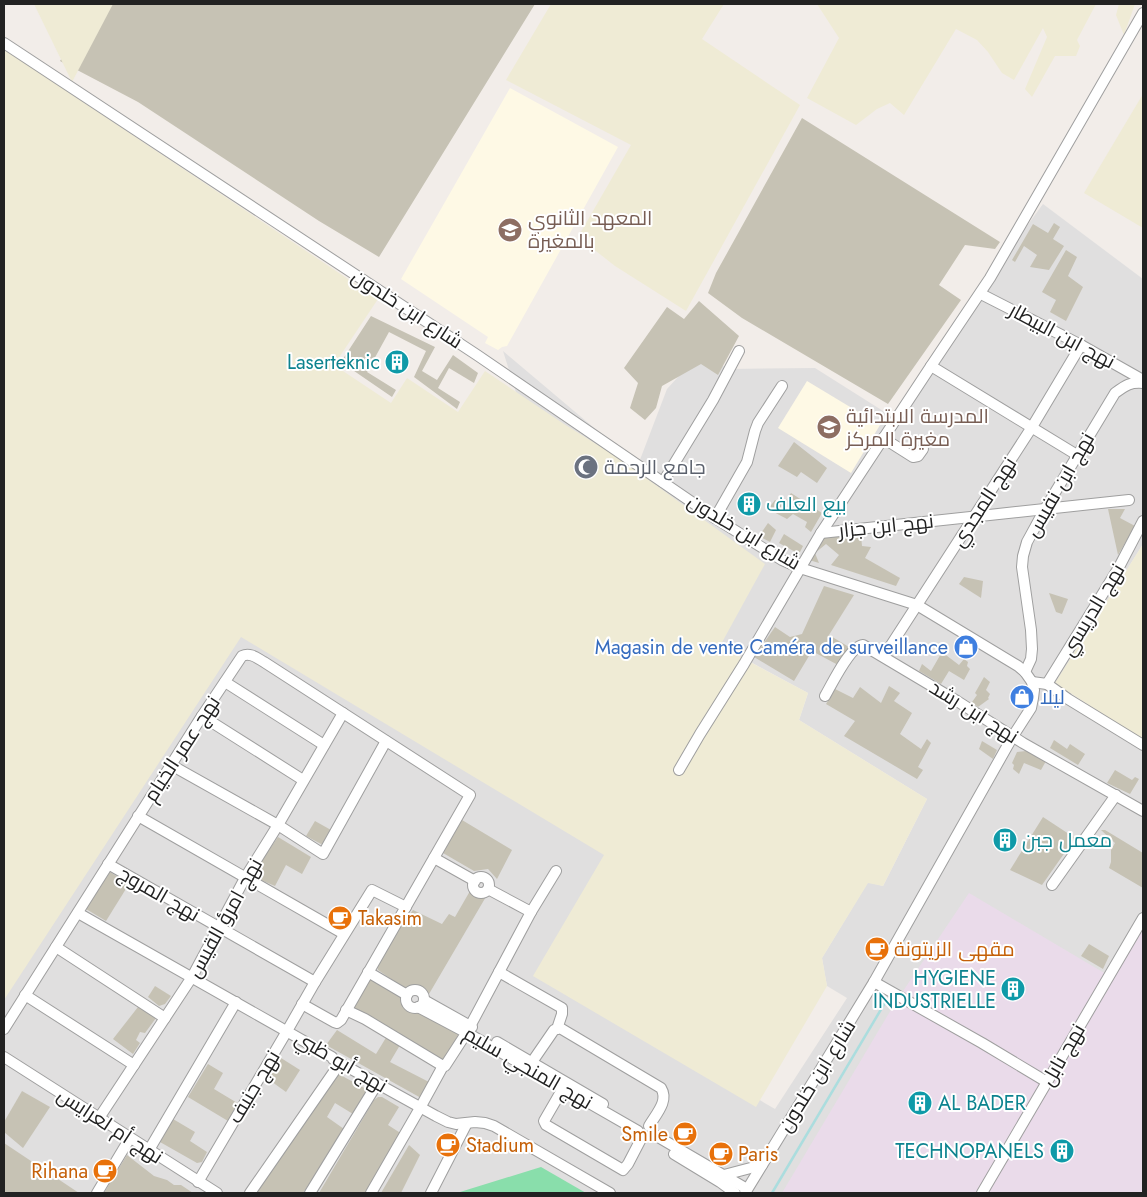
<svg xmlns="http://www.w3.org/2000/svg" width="1147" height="1197" font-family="Jost,Cairo,sans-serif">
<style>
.residential{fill:#e0dfdf}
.industrial{fill:#eadbea}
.education{fill:#fef9e5}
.construction{fill:#c6c2b4}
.farmland{fill:#efebd5}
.pitch{fill:#89deab}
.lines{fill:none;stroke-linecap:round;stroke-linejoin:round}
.stream{stroke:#abddde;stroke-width:2.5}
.minor-casing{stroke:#9f9f9f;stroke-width:12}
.minor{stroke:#fff;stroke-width:10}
.labels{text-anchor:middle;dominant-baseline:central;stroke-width:4;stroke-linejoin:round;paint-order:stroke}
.education-label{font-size:20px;fill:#785e54;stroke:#fff;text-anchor:start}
.street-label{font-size:20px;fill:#222;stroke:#fff}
.culture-label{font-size:20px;fill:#0d838f;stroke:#fff;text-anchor:end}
.worship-label{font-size:20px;fill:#5b616d;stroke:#fff;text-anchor:start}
.shop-label{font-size:20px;fill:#366cbe;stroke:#fff;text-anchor:end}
.food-label{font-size:20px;fill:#c56008;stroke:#fff;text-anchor:start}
</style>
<rect width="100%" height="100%" fill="#f2ede9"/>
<!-- residential -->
<polygon class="residential" points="1043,204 1143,279 1143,544 1056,683 1143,746 1143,921 1111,977 785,1193 4,1193 4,978 234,618 613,853 538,970 775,1109 847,998 827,986 822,958 868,882 883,886 927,799 799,720 808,693 719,645 519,402 503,351 638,465 667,389 699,354 729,369 815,368 891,416 971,302"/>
<!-- industrial -->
<polygon class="industrial" points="969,893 1111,977 1143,920 1143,1193 782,1193 895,1003"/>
<!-- education -->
<g class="education">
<polygon points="510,88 618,147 507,346 502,347 498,350 485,343 488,337 401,279"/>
<polygon points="807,381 880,425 851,473 778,428"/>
</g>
<!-- construction -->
<g class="construction">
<polygon points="96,4 535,4 379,257 319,221 138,102 60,61"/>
<polygon points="802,118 1000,242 995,249 965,245 939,285 961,300 888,404 742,318 708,293 716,273"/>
<polygon points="1054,223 1060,227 1053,239 1064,246 1049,270 1030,267 1037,255 1024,246 1015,262 1012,260 1033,224 1048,233"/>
<polygon points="1066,250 1077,257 1068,276 1083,287 1066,321 1050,312 1056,300 1042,292"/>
<polygon points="699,301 739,336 718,375 701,364 662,386 656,408 645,420 630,408 638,383 624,368 667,307 684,319"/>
<polygon points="371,316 435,347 422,371 437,380 453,355 478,373 474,383 449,368 438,388 460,402 457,409 414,377 426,351 389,332 367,372 396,390 392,397 341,362"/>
<polygon points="794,442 827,468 817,483 801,472 797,477 778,466"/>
<polygon points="791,493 822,513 811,532 805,527 807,522 793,514 787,519 768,509 775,500 779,502 787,499"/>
<polygon points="1108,509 1125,509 1120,518 1135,526 1118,555"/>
<polygon points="768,523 776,530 770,542 759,536"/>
<polygon points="784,534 803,546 799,554 779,543"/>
<polygon points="823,535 861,536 862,546 871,547 865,558 900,578 896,586 831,565 839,555 826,544 815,553 819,563 809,560"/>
<polygon points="964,577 983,581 981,598 959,584"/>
<polygon points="824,586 854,595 829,635 849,647 838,665 812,651 794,681 754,657 775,627 790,637 802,634"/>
<polygon points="1049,593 1068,599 1062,614 1056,612"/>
<polygon points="942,652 959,665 964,659 968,662 967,666 970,669 964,680 949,671 941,684 919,671 922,664 931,671"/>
<polygon points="984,677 990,682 986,690 990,694 988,698 989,699 978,707 972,702 977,695 975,693"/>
<polygon points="889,686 900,693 894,701 912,713 900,734 921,749 927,739 931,743 918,767 923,770 917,779 844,736 855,721 826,704 835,689 853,698 860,687 881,703"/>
<polygon points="1054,740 1067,749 1070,744 1085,754 1078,765 1050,748"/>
<polygon points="982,741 997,750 993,759 979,749"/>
<polygon points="1026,751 1046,761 1041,770 1024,763 1019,774 1013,769 1014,765 1012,763 1017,752"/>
<polygon points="1115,770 1132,780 1135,777 1139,779 1130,794 1107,783"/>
<polygon points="1043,817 1075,838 1042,885 1010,870"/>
<polygon points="462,820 512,850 497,879 488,869 474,871 443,853"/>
<polygon points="315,821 331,830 325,843 321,844 306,836"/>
<polygon points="1101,830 1105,830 1143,853 1143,888 1109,868 1111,862 1111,850 1115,843"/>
<polygon points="278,837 311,857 302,874 286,865 275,886 251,876"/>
<polygon points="110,872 129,884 106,921 86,909"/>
<polygon points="470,891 480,895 487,895 429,994 421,987 414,987 407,990 378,970 376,962 413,910 442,924 449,914 455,917"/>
<polygon points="1089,944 1109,956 1103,969 1081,956"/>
<polygon points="370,978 402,995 403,1000 408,1008 414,1011 417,1010 460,1031 444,1063 353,1008"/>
<polygon points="155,986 171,996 165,1004 159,1006 148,997"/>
<polygon points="138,1007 156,1018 145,1033 140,1032 136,1040 140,1043 133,1054 113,1039"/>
<polygon points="337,1030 376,1054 387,1036 400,1045 390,1062 429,1082 421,1098 326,1045"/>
<polygon points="281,1058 300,1070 286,1092 268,1079"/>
<polygon points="208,1064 223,1073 214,1089 239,1104 228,1121 188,1097"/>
<polygon points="333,1071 368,1090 353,1114 335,1103 327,1117 344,1129 303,1193 256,1193"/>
<polygon points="22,1091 50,1107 23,1148 4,1132 4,1122"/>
<polygon points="378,1097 382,1097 399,1107 388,1125 402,1134 368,1193 319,1193 374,1100"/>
<polygon points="173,1119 195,1132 190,1141 207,1152 202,1162 197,1163 160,1142"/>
<polygon points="4,1143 79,1193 4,1193"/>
<polygon points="409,1145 420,1155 401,1193 381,1193"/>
<polygon points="127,1155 154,1176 167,1180 174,1185 181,1185 193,1193 104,1193"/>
</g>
<!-- farmland -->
<g class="farmland">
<polygon points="34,4 113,4 72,82"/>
<polygon points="551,4 724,4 702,39 800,105 686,311 615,266 578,237 631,145 506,80"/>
<polygon points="817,4 1096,4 1077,40 1080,46 1076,56 1055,56 1032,97 1025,89 1047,37 1043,28 1014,80 1002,73 988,52 977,40 956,29 904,115 890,103 877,109 856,125 807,98 839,38"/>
<polygon points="1119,4 1135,4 1124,35 1116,15"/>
<polygon points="5,50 378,299 334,365 391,403 407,378 458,412 485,371 564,424 617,457 765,564 720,646 808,693 799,720 927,799 883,886 868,883 822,958 827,986 756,1107 533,976 604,855 241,637 4,1000 4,52"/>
<polygon points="1143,94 1143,228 1084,193"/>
<polygon points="1143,544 1143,740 1055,683"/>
</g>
<!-- pitch -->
<polygon class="pitch" points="541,1167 586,1193 459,1193 460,1192"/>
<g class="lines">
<!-- stream -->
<polyline class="stream" points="772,1193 886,1001"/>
<defs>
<g id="minor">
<polyline points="4,43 477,355 715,518 782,560 800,568 917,605 1018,666 1025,672 1032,682 1034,690 1033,698 1031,708 1013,736 874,982 745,1193"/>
<polyline points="981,294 1081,345 1143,380"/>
<polyline points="931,366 1077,455"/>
<polyline points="883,438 913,457 918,456 923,449"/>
<polyline points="663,482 713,400 739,351"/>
<polyline points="715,518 747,462 755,431 758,423 782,386"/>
<polyline points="821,533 1129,500"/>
<polyline points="884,656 1032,427 1081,345"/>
<path d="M1025 672 1031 659 1032 649 1031 630 1022 567 1023 556 1027 542 1045 509 1115 393C1126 385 1130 382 1143 383"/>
<polyline points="225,682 324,745"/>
<polyline points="1032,682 1047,684 1118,569 1143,521"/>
<polyline points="1047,684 1068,699 1143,745"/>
<path d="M825 696C832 684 850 646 863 645L957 701 1023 743 1143 811"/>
<polyline points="202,716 303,780"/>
<polyline points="171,765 278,825 323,854 386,741"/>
<polyline points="679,770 700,734 744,664 821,533 931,366 990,278 1143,13"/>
<polyline points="138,816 344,934"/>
<polyline points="434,858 475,881"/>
<polyline points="108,864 315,982"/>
<circle cx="481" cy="885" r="8"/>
<polyline points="1052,885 1116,795"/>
<polyline points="488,889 531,912"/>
<polyline points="78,913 332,1057 333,1059 436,1116 448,1122 456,1124 475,1122 485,1123 494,1126 610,1193"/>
<polyline points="56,947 165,1018"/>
<polyline points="368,972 407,995"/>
<polyline points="499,972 562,1008 562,1014 557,1029"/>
<polyline points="874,982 982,1043 1047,1082"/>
<circle cx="415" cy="999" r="9"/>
<polyline points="25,995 134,1065"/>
<polyline points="424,1000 472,1027"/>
<polyline points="418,1007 469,1034 638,1131"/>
<polyline points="346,1010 365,1019 443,1066 445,1066 467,1032 531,912 556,871"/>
<path d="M4 1029 202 716 242 656C250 652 257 658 264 662L470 795 341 1020 337 1023 334 1022 302 1004"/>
<polyline points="497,1042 603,1104"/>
<polyline points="4,1057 217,1193"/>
<path d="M532 1062 554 1030 560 1028 661 1088C669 1101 656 1114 649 1126"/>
<polyline points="566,1083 544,1121 546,1125 623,1170 628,1164 641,1139"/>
<polyline points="99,1118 192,977 245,878 278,825 343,713"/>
<polyline points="653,1134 747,1189"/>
<polyline points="149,1150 236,1002"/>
<polyline points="674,1154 720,1182 735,1193"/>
<polyline points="724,1175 762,1165"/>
<polyline points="198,1182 287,1031 315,982 372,890 406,907"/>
<polyline points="97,1193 130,1138"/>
<polyline points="250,1193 340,1063"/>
<polyline points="310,1193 377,1084"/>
<polyline points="371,1193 420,1108 443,1066"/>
<polyline points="431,1193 467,1123"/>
<polyline points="982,1193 1143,918"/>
</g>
</defs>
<!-- minor casing -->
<use href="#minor" class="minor-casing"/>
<!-- minor -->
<use href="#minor" class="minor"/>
</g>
<!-- icons -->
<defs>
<symbol id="school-disc" viewBox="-11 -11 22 22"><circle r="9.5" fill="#8d6e63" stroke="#fff"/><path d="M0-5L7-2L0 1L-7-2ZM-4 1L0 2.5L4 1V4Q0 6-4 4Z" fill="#fff"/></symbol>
<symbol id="building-disc" viewBox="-11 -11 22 22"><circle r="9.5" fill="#0f9aa8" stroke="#fff"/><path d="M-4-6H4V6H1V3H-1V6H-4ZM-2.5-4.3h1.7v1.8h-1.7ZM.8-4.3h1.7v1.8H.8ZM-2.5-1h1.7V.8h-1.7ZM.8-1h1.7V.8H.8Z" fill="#fff"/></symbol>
<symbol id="mosque-disc" viewBox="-11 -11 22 22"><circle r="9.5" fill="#6b7280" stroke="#fff"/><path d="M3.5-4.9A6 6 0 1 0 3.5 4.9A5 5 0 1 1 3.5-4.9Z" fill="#fff"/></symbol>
<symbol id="shop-disc" viewBox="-11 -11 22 22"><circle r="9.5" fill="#3f7fe0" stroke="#fff"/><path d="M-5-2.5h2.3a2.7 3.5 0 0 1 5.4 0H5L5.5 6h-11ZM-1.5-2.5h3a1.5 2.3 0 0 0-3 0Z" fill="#fff"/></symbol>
<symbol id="cafe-disc" viewBox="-11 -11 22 22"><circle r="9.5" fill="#e8710a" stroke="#fff"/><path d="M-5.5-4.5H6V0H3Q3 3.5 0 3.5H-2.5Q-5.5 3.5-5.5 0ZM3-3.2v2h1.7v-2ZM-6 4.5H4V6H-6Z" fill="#fff"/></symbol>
</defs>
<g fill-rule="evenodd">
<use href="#school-disc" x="496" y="216" width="28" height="28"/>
<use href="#building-disc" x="383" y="348" width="28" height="28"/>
<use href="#school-disc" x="815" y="413" width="28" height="28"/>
<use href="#mosque-disc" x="572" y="453" width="28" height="28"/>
<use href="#building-disc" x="735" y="490" width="28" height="28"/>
<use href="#shop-disc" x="952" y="633" width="28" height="28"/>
<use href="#shop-disc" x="1008" y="683" width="28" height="28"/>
<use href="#building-disc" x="991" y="826" width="28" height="28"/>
<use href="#cafe-disc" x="326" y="904" width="28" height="28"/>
<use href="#cafe-disc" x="863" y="935" width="28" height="28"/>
<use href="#building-disc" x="999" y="975" width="28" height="28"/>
<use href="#building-disc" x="906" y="1089" width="28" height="28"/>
<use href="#cafe-disc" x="671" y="1120" width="28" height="28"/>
<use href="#cafe-disc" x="434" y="1131" width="28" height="28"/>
<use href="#building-disc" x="1048" y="1137" width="28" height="28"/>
<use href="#cafe-disc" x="707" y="1140" width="28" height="28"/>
<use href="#cafe-disc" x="91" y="1157" width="28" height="28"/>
</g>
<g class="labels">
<!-- education labels -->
<g class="education-label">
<text x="528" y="218">المعهد الثانوي<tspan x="528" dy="23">بالمغيرة</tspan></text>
<text x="846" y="416">المدرسة الابتدائية<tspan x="846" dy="23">مغيرة المركز</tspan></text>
</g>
<!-- street labels -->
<g class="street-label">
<text transform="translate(407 309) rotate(33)">شارع ابن خلدون</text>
<text transform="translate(1062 336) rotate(28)">نهج ابن البيطار</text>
<text transform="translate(1060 485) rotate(-60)">نهج ابن نفيس</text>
<text transform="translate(984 502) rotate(-57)">نهج المجدي</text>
<text transform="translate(886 526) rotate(-6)">نهج ابن جزار</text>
<text transform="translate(744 532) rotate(31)">شارع ابن خلدون</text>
<text transform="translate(1093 610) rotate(-59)">نهج الدريسي</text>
<text transform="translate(974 712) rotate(32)">نهج ابن رشد</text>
<text transform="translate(182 749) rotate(-57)">نهج عمر الخيام</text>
<text transform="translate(159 894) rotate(30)">نهج المروج</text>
<text transform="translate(225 918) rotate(-61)">نهج امرؤ القيس</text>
<text transform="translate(1063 1055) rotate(-60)">نهج نابل</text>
<text transform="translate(341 1062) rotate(30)">نهج أبو ظبي</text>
<text transform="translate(528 1068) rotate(30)">نهج المنجي سليم</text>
<text transform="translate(817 1076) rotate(-58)">شارع ابن خلدون</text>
<text transform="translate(254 1087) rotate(-59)">نهج جنيف</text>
<text transform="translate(110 1126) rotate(33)">نهج أم لعرايس</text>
</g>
<!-- culture labels -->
<g class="culture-label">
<text x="380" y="362">Laserteknic</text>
<text x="766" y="504" text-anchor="start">بيع العلف</text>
<text x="1022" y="840" text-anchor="start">معمل جبن</text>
<text x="996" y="978">HYGIENE<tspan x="996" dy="23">INDUSTRIELLE</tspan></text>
<text x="938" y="1103" text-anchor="start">AL BADER</text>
<text x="1044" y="1151">TECHNOPANELS</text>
</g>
<!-- worship labels -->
<g class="worship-label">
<text x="604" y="467">جامع الرحمة</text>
</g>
<!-- shop labels -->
<g class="shop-label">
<text x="948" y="647">Magasin de vente Caméra de surveillance</text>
<text x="1040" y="697" text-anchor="start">ليلا</text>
</g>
<!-- food labels -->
<g class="food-label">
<text x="358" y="918">Takasim</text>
<text x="894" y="949">مقهى الزيتونة</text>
<text x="668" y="1134" text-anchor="end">Smile</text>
<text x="466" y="1145">Stadium</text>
<text x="738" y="1154">Paris</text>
<text x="88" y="1171" text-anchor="end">Rihana</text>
</g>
</g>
<!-- border -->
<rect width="1147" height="1197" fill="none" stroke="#222222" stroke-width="10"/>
</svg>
